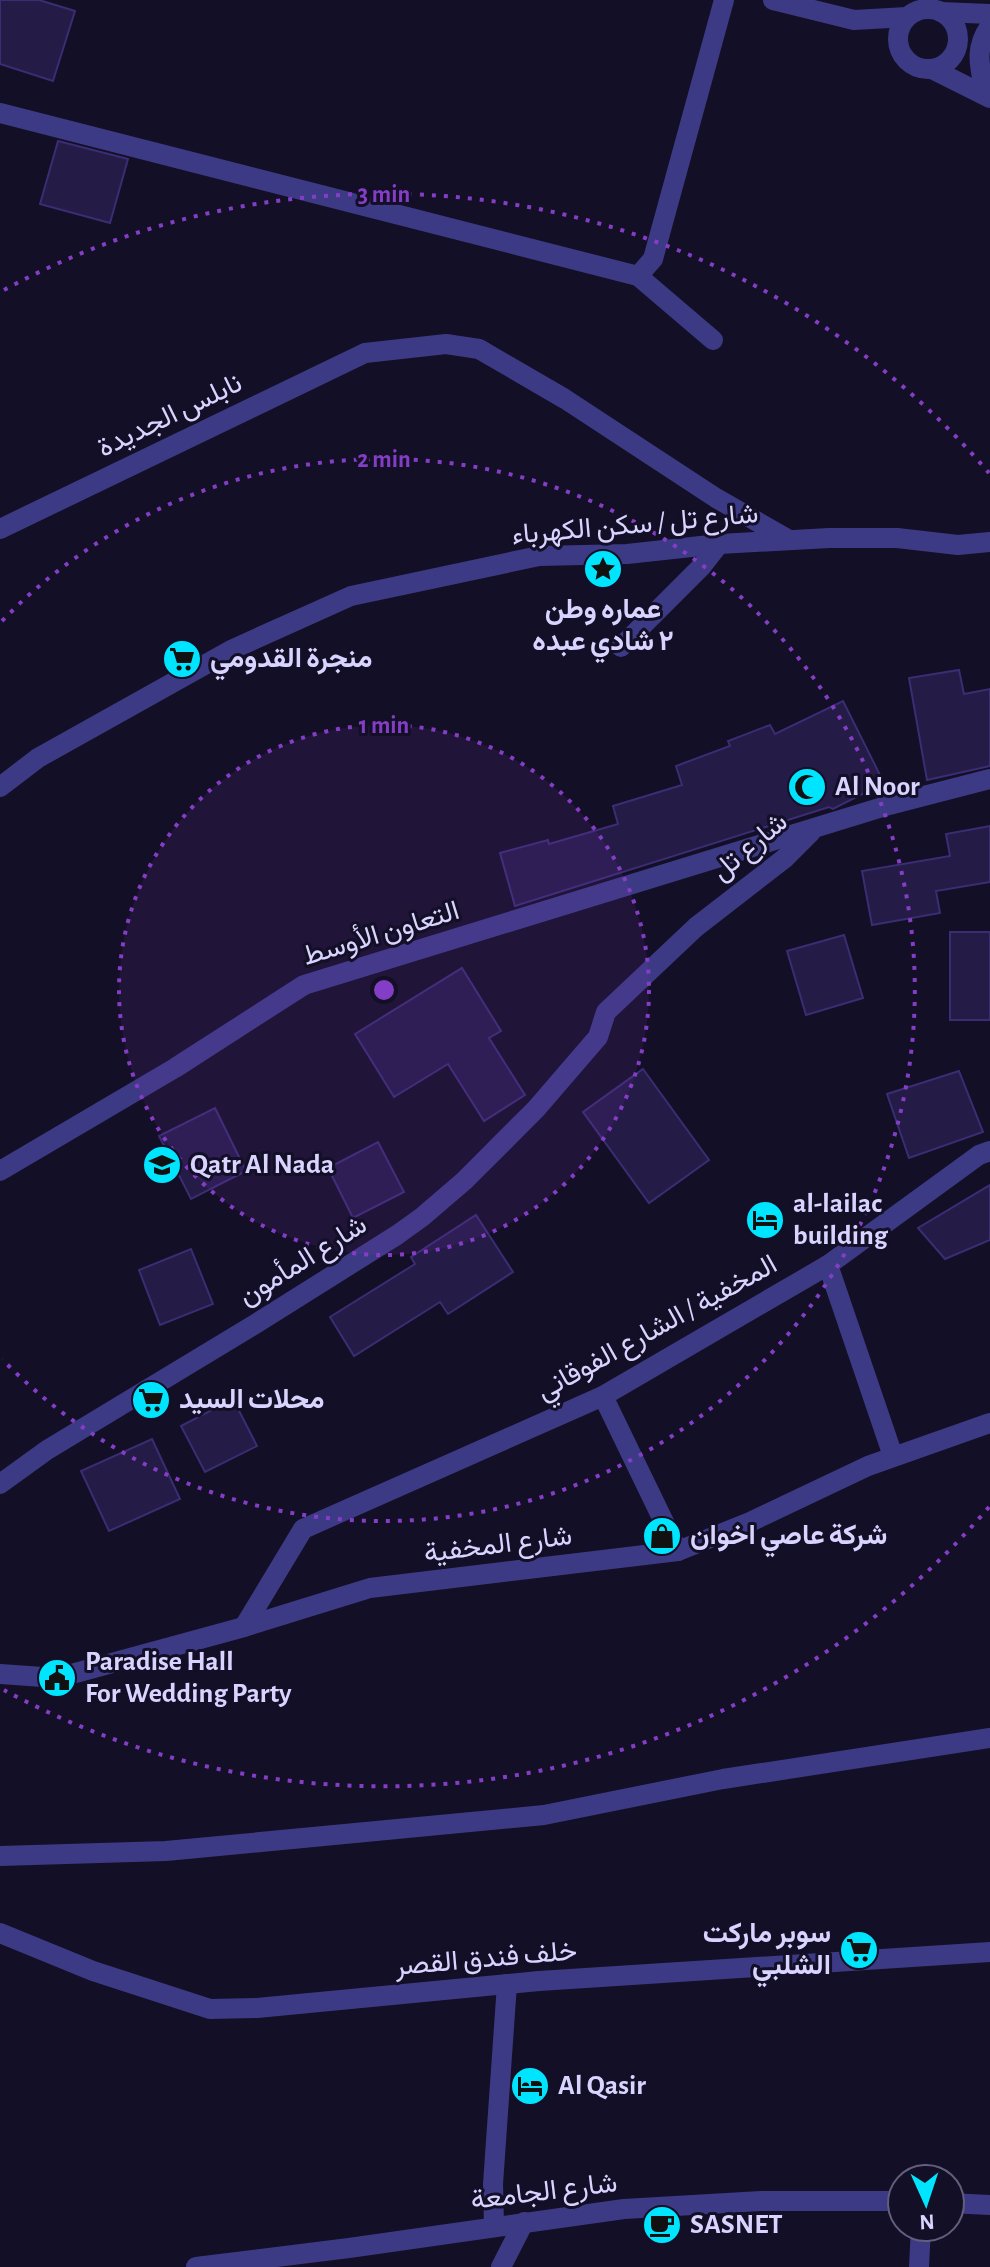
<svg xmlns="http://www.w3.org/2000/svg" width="990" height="2267" font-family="'Alegreya Sans',Vazirmatn,sans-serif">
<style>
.building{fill:#241b47;stroke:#3b2d73;stroke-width:2}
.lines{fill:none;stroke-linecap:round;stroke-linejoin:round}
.minor{stroke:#3d3a85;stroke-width:20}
.ring{fill:none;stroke:#843dc5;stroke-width:4;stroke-dasharray:4 8}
.labels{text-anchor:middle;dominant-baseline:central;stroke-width:6;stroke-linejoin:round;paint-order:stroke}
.street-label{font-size:28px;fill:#d9d4ff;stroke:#130f26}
.poi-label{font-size:28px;font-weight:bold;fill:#d9d4ff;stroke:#130f26;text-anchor:start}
.centre{fill:#843dc5;stroke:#130f26;stroke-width:4}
.ring-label{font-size:24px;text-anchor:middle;font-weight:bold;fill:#843dc5;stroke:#130f26;stroke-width:6;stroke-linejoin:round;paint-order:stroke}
</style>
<rect width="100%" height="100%" fill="#130f26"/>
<!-- building -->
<g class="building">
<polygon points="0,0 39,0 75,11 53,81 0,64"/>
<polygon points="58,141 128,159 110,223 40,204"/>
<polygon points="959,670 964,694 990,689 990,766 927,780 909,678"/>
<polygon points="843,701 884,783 833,809 829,807 515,906 500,853 548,840 549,844 618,824 613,806 682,785 676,766 730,746 728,741 770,725 775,734"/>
<polygon points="990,826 990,882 936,891 940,913 872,925 862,871 950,856 946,834"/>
<rect x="950" y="932" width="40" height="88"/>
<polygon points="844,935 863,998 806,1015 787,951"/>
<polygon points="462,968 501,1031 489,1038 525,1095 484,1121 448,1064 394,1097 355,1034"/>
<polygon points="643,1069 709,1160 649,1203 583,1112"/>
<polygon points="959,1071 983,1132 909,1158 887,1094"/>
<polygon points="215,1108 246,1171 191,1199 159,1136"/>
<polygon points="378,1142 404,1192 353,1218 328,1168"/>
<polygon points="990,1185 990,1240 945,1259 918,1228"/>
<polygon points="476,1215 513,1272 448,1314 440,1302 354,1356 330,1317 415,1264 411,1257"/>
<polygon points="191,1249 213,1304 160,1325 139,1270"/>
<polygon points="233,1399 257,1446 205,1472 181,1426"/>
<polygon points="152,1439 180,1499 109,1531 81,1471"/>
</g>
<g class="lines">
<!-- minor -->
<g class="minor">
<polyline points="773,0 854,20 907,17"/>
<circle cx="928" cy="39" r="30"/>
<polyline points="941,12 990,14"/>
<polyline points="932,69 990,98"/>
<path d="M984 88C979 64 975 47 990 26"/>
<polyline points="0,113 638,276 713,340"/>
<polyline points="638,276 653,259 724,0"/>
<polyline points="0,529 365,353 446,344 479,349 565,399 716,498 789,540"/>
<polyline points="621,647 701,567 719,544"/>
<polyline points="0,787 38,758 233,649 351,596 539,556 627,554 719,544 829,538 897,538 958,545 990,542"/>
<polyline points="0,1171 175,1068 304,985 889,805 990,779"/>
<polyline points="828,1265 893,1456"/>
<polyline points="603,1396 678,1551"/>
<polyline points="0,1484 47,1450 257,1323 397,1235 422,1217 464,1181 536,1109 598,1037 606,1012 696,927 785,858 811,832"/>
<polyline points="244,1627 303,1529 603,1396 828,1265 979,1155 990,1151"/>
<polyline points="0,1674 57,1678 244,1627 370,1588 678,1551 750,1522 868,1466 990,1423"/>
<polyline points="0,1856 166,1851 544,1815 723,1779 990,1738"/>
<polyline points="0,1933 93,1971 210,2009 257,2008 539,1981 990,1952"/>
<polyline points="950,2203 990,2205"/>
<polyline points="494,2226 493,2184 507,1984"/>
<polyline points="196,2267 349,2248 624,2209 761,2201 902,2201"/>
<polyline points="501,2267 524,2222"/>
<polyline points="919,2267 921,2227"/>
</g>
</g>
<!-- distance rings -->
<circle cx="384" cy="990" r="265" fill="#843dc5" fill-opacity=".12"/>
<g class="ring">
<circle cx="384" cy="990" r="265"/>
<path d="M2 621A531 531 0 1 1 2 1359"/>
<path d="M989 1507A796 796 0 0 1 4 1690M4 290A796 796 0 0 1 989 473"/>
</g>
<!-- icons -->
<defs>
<symbol id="sight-disc" viewBox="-11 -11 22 22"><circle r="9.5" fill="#00e5ff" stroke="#130f26"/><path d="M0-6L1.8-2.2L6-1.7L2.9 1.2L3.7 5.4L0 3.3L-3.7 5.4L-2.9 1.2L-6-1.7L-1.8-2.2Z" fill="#111"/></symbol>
<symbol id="supermarket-disc" viewBox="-11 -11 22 22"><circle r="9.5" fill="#00e5ff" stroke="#130f26"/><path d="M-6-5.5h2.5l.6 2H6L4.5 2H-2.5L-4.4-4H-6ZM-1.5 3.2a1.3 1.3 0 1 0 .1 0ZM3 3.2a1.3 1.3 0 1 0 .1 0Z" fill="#111"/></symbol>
<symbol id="mosque-disc" viewBox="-11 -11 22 22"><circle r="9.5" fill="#00e5ff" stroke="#130f26"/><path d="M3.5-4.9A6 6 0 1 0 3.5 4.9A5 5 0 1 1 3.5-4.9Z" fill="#111"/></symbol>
<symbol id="school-disc" viewBox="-11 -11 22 22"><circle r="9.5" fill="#00e5ff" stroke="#130f26"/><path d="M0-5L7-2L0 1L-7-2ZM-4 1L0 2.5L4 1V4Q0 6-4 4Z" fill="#111"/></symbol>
<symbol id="hotel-disc" viewBox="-11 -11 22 22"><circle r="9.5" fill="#00e5ff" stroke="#130f26"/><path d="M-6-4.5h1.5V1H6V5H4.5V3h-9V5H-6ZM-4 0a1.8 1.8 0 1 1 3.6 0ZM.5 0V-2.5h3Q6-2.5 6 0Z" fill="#111"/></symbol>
<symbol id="shop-disc" viewBox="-11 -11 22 22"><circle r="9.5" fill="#00e5ff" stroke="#130f26"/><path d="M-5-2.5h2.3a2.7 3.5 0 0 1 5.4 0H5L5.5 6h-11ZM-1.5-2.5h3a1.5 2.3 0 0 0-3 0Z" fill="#111"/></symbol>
<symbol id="civic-disc" viewBox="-11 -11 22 22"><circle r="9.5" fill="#00e5ff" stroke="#130f26"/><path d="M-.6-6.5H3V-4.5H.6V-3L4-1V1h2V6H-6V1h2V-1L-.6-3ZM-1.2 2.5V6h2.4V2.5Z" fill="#111"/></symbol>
<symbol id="cafe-disc" viewBox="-11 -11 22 22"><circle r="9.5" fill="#00e5ff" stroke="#130f26"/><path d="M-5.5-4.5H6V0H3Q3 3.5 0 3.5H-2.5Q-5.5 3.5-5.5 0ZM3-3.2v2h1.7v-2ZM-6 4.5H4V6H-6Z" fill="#111"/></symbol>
</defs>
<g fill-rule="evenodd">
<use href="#sight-disc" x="581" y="547" width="44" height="44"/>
<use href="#supermarket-disc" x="160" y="637" width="44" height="44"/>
<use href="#mosque-disc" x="785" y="765" width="44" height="44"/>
<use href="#school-disc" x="140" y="1143" width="44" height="44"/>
<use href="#hotel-disc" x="743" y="1198" width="44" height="44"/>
<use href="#supermarket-disc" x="129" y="1378" width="44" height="44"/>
<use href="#shop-disc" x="640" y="1514" width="44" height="44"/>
<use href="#civic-disc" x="35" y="1656" width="44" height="44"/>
<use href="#supermarket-disc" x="837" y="1928" width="44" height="44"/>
<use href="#hotel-disc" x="508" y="2064" width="44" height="44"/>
<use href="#cafe-disc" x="640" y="2203" width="44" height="44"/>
</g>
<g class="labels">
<!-- street labels -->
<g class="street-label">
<text transform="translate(170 416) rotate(-26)">نابلس الجديدة</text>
<text transform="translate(635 525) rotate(-5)">شارع تل / سكن الكهرباء</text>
<text transform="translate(750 847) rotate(-40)">شارع تل</text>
<text transform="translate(381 934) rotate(-17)">التعاون الأوسط</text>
<text transform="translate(303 1261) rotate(-32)">شارع المأمون</text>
<text transform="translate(657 1328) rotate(-29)">المخفية / الشارع الفوقاني</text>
<text transform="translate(498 1545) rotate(-7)">شارع المخفية</text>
<text transform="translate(486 1959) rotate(-5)">خلف فندق القصر</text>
<text transform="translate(544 2192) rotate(-7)">شارع الجامعة</text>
</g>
<!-- poi labels -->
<g class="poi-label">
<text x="603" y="610" text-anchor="middle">عماره وطن<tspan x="603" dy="32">٢ شادي عبده</tspan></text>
<text x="210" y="659">منجرة القدومي</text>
<text x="835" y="787">Al Noor</text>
<text x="190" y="1165">Qatr Al Nada</text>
<text x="793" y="1204">al-lailac<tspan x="793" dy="32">building</tspan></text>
<text x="179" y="1400">محلات السيد</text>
<text x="690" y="1536">شركة عاصي اخوان</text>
<text x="85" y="1662">Paradise Hall<tspan x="85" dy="32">For Wedding Party</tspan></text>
<text x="831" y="1934" text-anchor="end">سوبر ماركت<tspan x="831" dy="32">الشلبي</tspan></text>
<text x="558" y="2086">Al Qasir</text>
<text x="690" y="2225">SASNET</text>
</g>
</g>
<circle cx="384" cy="990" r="12" class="centre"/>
<g class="ring-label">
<text x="384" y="202">3 min</text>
<text x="384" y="467">2 min</text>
<text x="384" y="733">1 min</text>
</g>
<!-- north arrow -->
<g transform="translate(926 2203) rotate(177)"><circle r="38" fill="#130f26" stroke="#625e7d" stroke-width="2"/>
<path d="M0-6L14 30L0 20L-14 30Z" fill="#00e5ff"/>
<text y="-12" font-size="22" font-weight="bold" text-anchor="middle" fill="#d9d4ff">N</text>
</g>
</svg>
